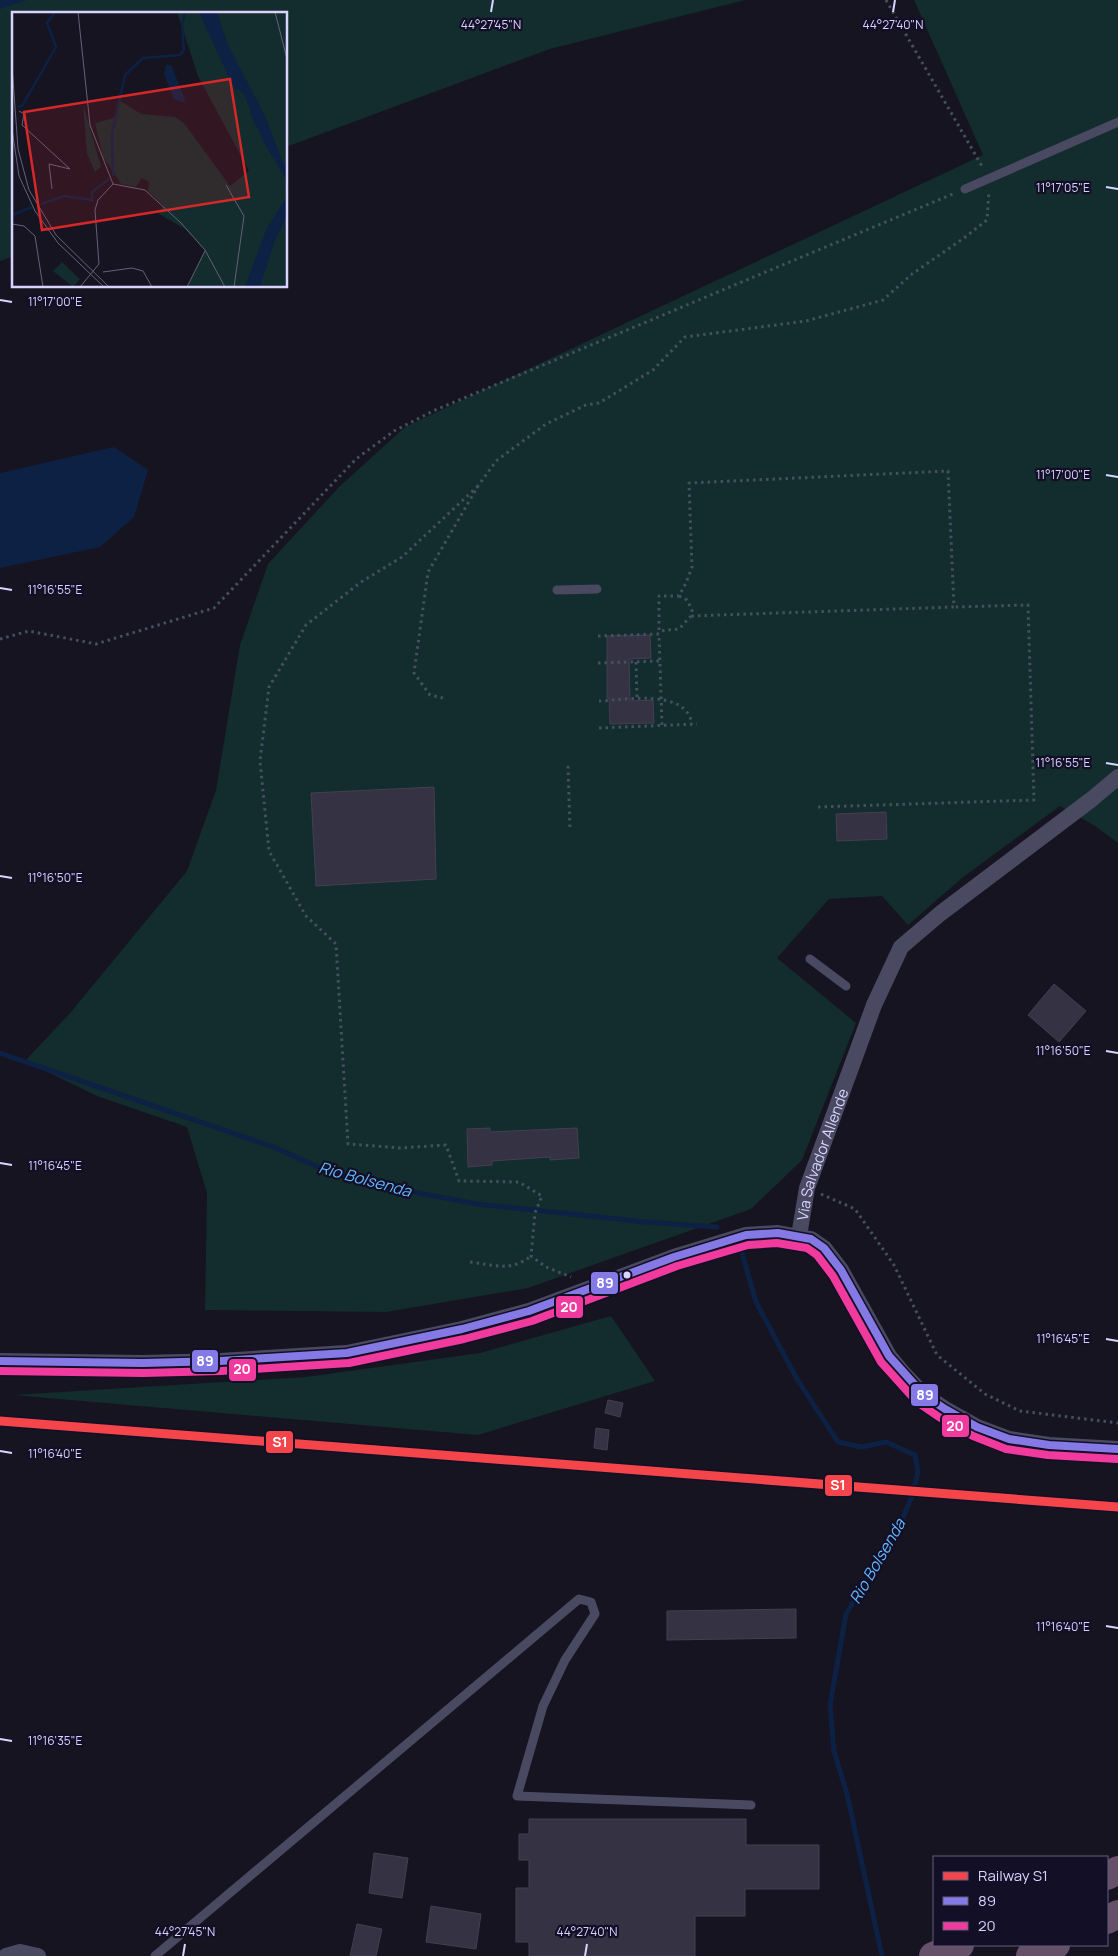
<svg xmlns="http://www.w3.org/2000/svg" width="1118" height="1956" font-family="Manrope,sans-serif">
<style>
.green{fill:#132c2d}
.water{fill:#0d2144}
.lines{fill:none;stroke-linecap:round;stroke-linejoin:round}
.stream{stroke:#0d2144;stroke-width:5}
.building{fill:#343243;stroke:#433f54}
.path{stroke:#44505f;stroke-width:3;stroke-dasharray:2.5 4;stroke-linecap:butt}
.service{stroke:#4a4962;stroke-width:9}
.minor{stroke:#4a4962;stroke-width:16}
.motorway{stroke:#67516a;stroke-width:28}
.bus-1-casing{stroke:#130f26;stroke-width:11}
.bus-2-casing{stroke:#130f26;stroke-width:11}
.bus-1{stroke:#8579e5;stroke-width:8}
.bus-2{stroke:#f13a9e;stroke-width:8}
.rail-1-casing{stroke:#130f26;stroke-width:12}
.rail-1{stroke:#f4454a;stroke-width:9}
.ticks{fill:none;stroke:#d9d4ff;stroke-width:2}
.bus-dot{fill:#d9d4ff;stroke:#130f26;stroke-width:2}
.labels{text-anchor:middle;dominant-baseline:central;stroke-width:4.5;stroke-linejoin:round;paint-order:stroke}
.street-label{font-size:15px;fill:#d9d4ff;stroke:#130f26}
.water-label{font-size:16px;font-style:italic;fill:#62b6ff;stroke:#130f26}
.inset-river{fill:none;stroke:#0d2144;stroke-width:2.5}
.inset-road{fill:none;stroke:#64617a;stroke-width:1}
.view{fill:#d62828;fill-opacity:0.15;stroke:#d62828;stroke-width:2.5}
.inset-edge{fill:none;stroke:#d9d4ff;stroke-width:2.5}
.ticks-label{font-size:12px;text-anchor:middle;fill:#d9d4ff;stroke:#130f26;stroke-width:4.5;stroke-linejoin:round;paint-order:stroke}
.line-badge{stroke:#130f26;stroke-width:2}
.badge-label{font-size:14px;text-anchor:middle;font-weight:bold;fill:#fff}
</style>
<rect width="100%" height="100%" fill="#161421"/>
<!-- green -->
<g class="green">
<polygon points="0,0 745,0 550,49 286,147 286,14 14,14 14,256 0,261"/>
<polygon points="914,0 1118,0 1118,843 1095,826 1060,806 962,878 908,925 882,896 829,899 777,958 856,1023 802,1160 751,1209 528,1288 386,1312 205,1310 207,1193 187,1127 97,1096 25,1061 71,1012 187,871 216,790 240,645 268,564 339,487 405,427 983,155"/>
<polygon points="611,1316 655,1381 478,1435 13,1395 306,1377 480,1353"/>
</g>
<!-- water -->
<g class="water">
<polygon points="0,0 27,0 0,9"/>
<polygon points="114,447 148,470 134,517 100,547 0,568 0,473"/>
</g>
<g class="lines">
<!-- stream -->
<g class="stream">
<polyline points="0,1053 276,1148 329,1172 402,1190 477,1204 645,1222 717,1227"/>
<polyline points="742,1253 756,1302 797,1379 838,1442 861,1447 886,1442 915,1455 918,1472 912,1496 902,1520 846,1614 830,1705 834,1751 847,1794 882,1956"/>
</g>
</g>
<!-- building -->
<g class="building">
<polygon points="650,635 651,658 629,659 630,701 653,700 654,723 610,724 609,698 607,698 607,636"/>
<polygon points="434,787 436,879 316,886 311,793"/>
<polygon points="886,812 887,839 837,841 836,814"/>
<polygon points="1054,984 1086,1011 1059,1042 1028,1015"/>
<polygon points="490,1128 490,1132 577,1128 579,1158 550,1160 550,1157 492,1161 492,1165 468,1167 467,1129"/>
<polygon points="608,1400 623,1403 620,1417 605,1413"/>
<polygon points="596,1428 609,1430 607,1450 594,1448"/>
<polygon points="796,1609 796,1638 667,1640 667,1611"/>
<polygon points="529,1819 746,1819 746,1845 819,1845 819,1889 745,1889 745,1916 695,1916 695,1956 529,1956 529,1942 516,1942 516,1888 529,1888 529,1860 519,1860 519,1834 529,1834"/>
<polygon points="374,1853 408,1858 402,1898 369,1893"/>
<polygon points="431,1906 481,1914 476,1949 426,1942"/>
<polygon points="357,1924 382,1929 376,1956 350,1956"/>
</g>
<g class="lines">
<!-- path -->
<g class="path">
<polyline points="886,0 983,168"/>
<polyline points="478,486 402,557 361,582 306,625 269,687 260,761 269,851 306,916 336,944 348,1144 400,1148 446,1145 459,1181 519,1182 542,1196 535,1213 531,1256 546,1267 571,1277"/>
<polyline points="679,596 687,600 692,610 691,616 679,629 659,631 659,596 679,596 686,583 692,567 689,483 948,471 954,607 691,616"/>
<polyline points="598,636 659,634 662,726"/>
<polyline points="0,639 29,631 96,644 214,608 356,459 394,431 433,411 955,193"/>
<polyline points="636,662 637,700"/>
<polyline points="598,663 660,661"/>
<polyline points="443,698 430,695 414,673 428,572 478,486 496,461 546,424 586,405 599,403 653,370 685,337 806,321 883,300 912,274 964,238 987,220 989,191"/>
<path d="M599 701C625 700 686 688 692 724"/>
<polyline points="599,728 697,724"/>
<polyline points="568,766 570,830"/>
<polyline points="818,807 1034,800 1028,605 954,607"/>
<polyline points="821,1194 855,1209 894,1265 937,1355 985,1394 1020,1411 1118,1423"/>
<path d="M470 1262C494 1265 511 1272 531 1256"/>
</g>
<!-- service -->
<g class="service">
<polyline points="965,189 1118,122"/>
<polyline points="557,590 597,589"/>
<polyline points="810,959 846,986"/>
<polyline points="155,1956 579,1599 591,1602 595,1614 565,1660 543,1706 517,1796 751,1805"/>
</g>
<!-- minor -->
<g class="minor">
<path id="s1" d="M799 1236 807 1188 874 1005 901 947 941 913 1092 799 1118 777"/>
<polyline points="0,1361 143,1363 220,1361 347,1353 462,1329 529,1311 674,1257 746,1235 778,1233 811,1239 824,1248 841,1270 889,1356 904,1374 924,1395 945,1409 977,1427 1009,1439 1049,1445 1118,1449"/>
<polyline points="6,1956 20,1952 38,1956"/>
</g>
<!-- motorway -->
<g class="motorway">
<polyline points="1107,1876 1118,1870"/>
<polyline points="1107,1920 1118,1914"/>
<polyline points="933,1956 960,1945"/>
<polyline points="1030,1956 1056,1945"/>
</g>
<defs>
<polyline id="bus-1" points="0,1361 143,1363 220,1361 347,1353 462,1329 529,1311 674,1257 746,1235 778,1233 811,1239 824,1248 841,1270 889,1356 924,1395 945,1409 977,1427 1009,1439 1049,1445 1118,1449"/>
<polyline id="bus-2" points="0,1371 143,1373 221,1371 349,1363 464,1339 532,1321 677,1266 748,1245 777,1243 807,1248 817,1255 833,1276 881,1362 917,1402 939,1417 973,1436 1006,1449 1048,1455 1117,1459"/>
</defs>
<!-- bus-1 casing -->
<use href="#bus-1" class="bus-1-casing"/>
<!-- bus-2 casing -->
<use href="#bus-2" class="bus-2-casing"/>
<!-- bus-1 -->
<use href="#bus-1" class="bus-1"/>
<!-- bus-2 -->
<use href="#bus-2" class="bus-2"/>
<defs>
<polyline id="rail-1" points="0,1421 1118,1507"/>
</defs>
<!-- rail-1 casing -->
<use href="#rail-1" class="rail-1-casing"/>
<!-- rail-1 -->
<use href="#rail-1" class="rail-1"/>
</g>
<!-- ticks -->
<path class="ticks" d="M491 12 493 0M893 12 895 0M1106 187 1118 189M0 300 12 302M1106 475 1118 477M0 588 12 590M1106 763 1118 765M0 876 12 878M1106 1051 1118 1053M0 1163 12 1165M1106 1339 1118 1341M0 1451 12 1453M1106 1626 1118 1628M0 1739 12 1741M183 1956 185 1944M585 1956 587 1944"/>
<!-- markers -->
<circle class="bus-dot" cx="627" cy="1275" r="4.5"/>
<g class="labels">
<!-- street labels -->
<g class="street-label">
<text stroke="none"><textPath href="#s1" startOffset="85">Via Salvador Allende</textPath></text>
</g>
<!-- water labels -->
<g class="water-label">
<text transform="translate(365 1179) rotate(15)">Rio Bolsenda</text>
<text transform="translate(877 1561) rotate(-60)">Rio Bolsenda</text>
</g>
</g>
<!-- overview -->
<g transform="translate(12 12)">
<rect width="275" height="275" fill="#161421"/>
<path d="M165 0H275V275H175L193 238 173 217 147 202 151 193 136 179 137 170 130 166 124 175 109 172 91 145 83 111 102 106 107 88 129 102 163 105 172 111 218 174 237 159 186 64ZM71 92 89 154 83 160 75 142ZM50 250 68 267 61 275 41 259Z" fill="#132c2d"/>
<path d="M187 0H205L215 31 254 106 271 151 275 153V169L250 127 258 156 248 120 218 68ZM226 77 233 84 241 107 223 78ZM154 53H159L173 87 171 91 162 87 152 62ZM275 184V205L263 228 248 275H233L251 226 262 200 254 218Z" fill="#0d2144" fill-rule="evenodd"/>
<path class="inset-river" d="M6 95 10 94 44 35 35 11 43 0M101 164 100 122 113 63 131 46 168 43 172 38 170 13 173 0M29 192 52 184 80 188V180L97 167M0 203 20 195"/>
<path class="inset-road" d="M66 0 78 113 101 172M263 0 275 47M0 53 6 137 17 178 44 223 97 275M7 99 12 102 10 113 58 157M0 117 7 164 23 199 46 231 92 275M101 172 133 178 169 211 193 238 213 275M214 173 232 204 222 275M40 177 37 152 58 157M0 212 12 214 23 224 31 275M91 260 120 256 131 259 140 275M68 275 87 252 83 198 86 188 101 172M175 275 193 239"/>
<path class="view" d="M218 67 237 185 30 218 12 100Z"/>
<rect width="275" height="275" class="inset-edge"/>
</g>
<g class="ticks-label">
<text x="491" y="29">44°27'45"N</text>
<text x="893" y="29">44°27'40"N</text>
<text x="1063" y="192">11°17'05"E</text>
<text x="55" y="306">11°17'00"E</text>
<text x="1063" y="479">11°17'00"E</text>
<text x="55" y="594">11°16'55"E</text>
<text x="1063" y="767">11°16'55"E</text>
<text x="55" y="882">11°16'50"E</text>
<text x="1063" y="1055">11°16'50"E</text>
<text x="55" y="1170">11°16'45"E</text>
<text x="1063" y="1343">11°16'45"E</text>
<text x="55" y="1458">11°16'40"E</text>
<text x="1063" y="1631">11°16'40"E</text>
<text x="55" y="1745">11°16'35"E</text>
<text x="185" y="1936">44°27'45"N</text>
<text x="587" y="1936">44°27'40"N</text>
</g>
<g class="line-badge">
<rect x="590" y="1271" width="29" height="24" rx="5" fill="#8579e5"/>
<rect x="555" y="1295" width="29" height="24" rx="5" fill="#f13a9e"/>
<rect x="191" y="1349" width="28" height="24" rx="5" fill="#8579e5"/>
<rect x="228" y="1358" width="29" height="24" rx="5" fill="#f13a9e"/>
<rect x="910" y="1383" width="29" height="24" rx="5" fill="#8579e5"/>
<rect x="941" y="1414" width="29" height="24" rx="5" fill="#f13a9e"/>
<rect x="265" y="1430" width="29" height="24" rx="5" fill="#f4454a"/>
<rect x="824" y="1474" width="29" height="23" rx="5" fill="#f4454a"/>
</g>
<g class="badge-label">
<text x="605" y="1288">89</text>
<text x="569" y="1312">20</text>
<text x="205" y="1366">89</text>
<text x="242" y="1374">20</text>
<text x="925" y="1400">89</text>
<text x="955" y="1431">20</text>
<text x="280" y="1447">S1</text>
<text x="838" y="1490">S1</text>
</g>
<!-- legend -->
<rect x="933" y="1856" width="175" height="90" fill="#130f26" stroke="#625e7d"/>
<rect x="943" y="1872" width="25" height="8" fill="#f4454a" stroke="#625e7d"/>
<text x="978" y="1881" font-size="15" fill="#d9d4ff">Railway S1</text>
<rect x="943" y="1897" width="25" height="8" fill="#8579e5" stroke="#625e7d"/>
<text x="978" y="1906" font-size="15" fill="#d9d4ff">89</text>
<rect x="943" y="1922" width="25" height="8" fill="#f13a9e" stroke="#625e7d"/>
<text x="978" y="1931" font-size="15" fill="#d9d4ff">20</text>
</svg>
